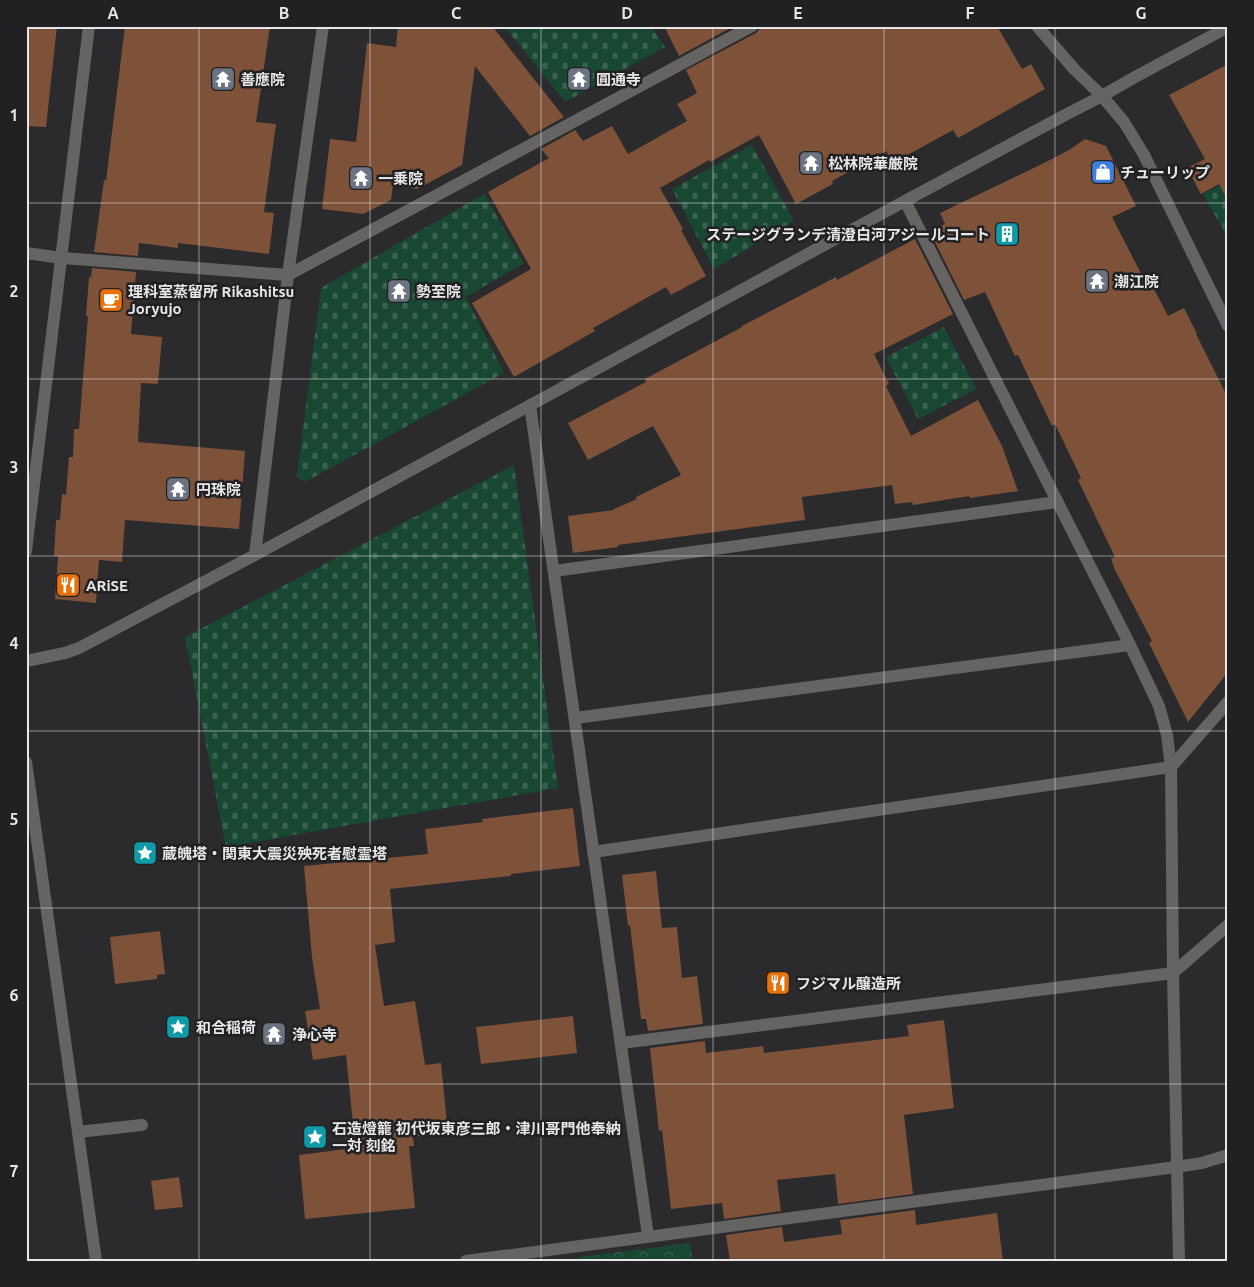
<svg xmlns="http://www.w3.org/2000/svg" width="1254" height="1287" font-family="Ubuntu,'Noto Sans JP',sans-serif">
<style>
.forest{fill:url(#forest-crowns)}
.cemetery{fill:url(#cemetery-stones)}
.building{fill:#7e5139}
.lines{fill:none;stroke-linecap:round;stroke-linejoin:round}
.minor{stroke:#656463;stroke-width:12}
.grid{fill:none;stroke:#e7e6e8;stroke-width:1;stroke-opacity:0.55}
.labels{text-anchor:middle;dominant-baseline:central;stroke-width:5;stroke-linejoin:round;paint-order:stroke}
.poi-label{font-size:15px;font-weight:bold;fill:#e7e6e8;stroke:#212023;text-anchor:start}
.neatline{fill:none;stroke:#e7e6e8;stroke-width:2}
.grid-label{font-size:16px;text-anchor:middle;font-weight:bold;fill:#e7e6e8}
</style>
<defs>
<pattern id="forest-crowns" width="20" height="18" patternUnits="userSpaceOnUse" patternTransform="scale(1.25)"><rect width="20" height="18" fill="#184832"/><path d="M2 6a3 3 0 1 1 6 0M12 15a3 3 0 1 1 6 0" fill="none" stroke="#3a6250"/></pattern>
<pattern id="cemetery-stones" width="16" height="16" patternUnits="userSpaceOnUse" patternTransform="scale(1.25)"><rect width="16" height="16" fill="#184832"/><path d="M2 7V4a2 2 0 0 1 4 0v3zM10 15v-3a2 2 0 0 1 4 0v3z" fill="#3a6250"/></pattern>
</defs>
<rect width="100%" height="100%" fill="#2b2a2c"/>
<!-- forest -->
<polygon class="forest" points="690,1243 693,1261 579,1261 579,1257"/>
<!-- cemetery -->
<g class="cemetery">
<polygon points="504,26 650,26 665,47 565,102"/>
<polygon points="752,145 794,221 714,269 672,189"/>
<polygon points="1228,181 1228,239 1203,194"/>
<polygon points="484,194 524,263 466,297 504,373 305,482 297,477 321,288"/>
<polygon points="944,327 976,389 918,419 886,357"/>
<polygon points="514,465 558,788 226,847 185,637"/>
</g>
<!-- building -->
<g class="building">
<polygon points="26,26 57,26 46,127 26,126"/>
<polygon points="125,26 270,26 256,122 276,124 264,212 274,213 269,254 178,243 178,248 139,243 138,256 94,252 104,180 106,181"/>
<polygon points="398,26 492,26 564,117 530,136 475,66 462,165 417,189 393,185 391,200 363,214 322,209 330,139 356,142 367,43 396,47"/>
<polygon points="664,26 734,26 679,56"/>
<polygon points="760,26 997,26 1022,69 1031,64 1045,89 958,138 953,130 893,163 886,151 832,181 833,184 796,204 759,135 710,162 709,160 660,188 683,229 681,230 706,276 671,295 666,287 593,328 595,331 514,377 472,303 531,269 488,192 549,158 541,149 575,130 583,141 612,126 628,154 687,121 677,104 697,93 686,70 756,33 759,30"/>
<polygon points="1228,64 1228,201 1219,184 1201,194 1187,168 1205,159 1169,95"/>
<polygon points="1085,139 1106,146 1136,206 1112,217 1149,289 1153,287 1168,316 1184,308 1197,334 1196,334 1228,398 1228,672 1188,722 1149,643 1152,641 1115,570 1111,559 1115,557 1078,480 1081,478 1055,424 1052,426 1018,355 1015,356 985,292 964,300 930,232 945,224 940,213 1044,163 1069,150"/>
<polygon points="915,239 953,314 874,354 889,384 886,386 911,436 978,400 1002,446 1018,491 970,498 969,496 913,505 912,502 895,504 892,485 802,497 805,520 618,545 618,547 573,553 568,516 614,510 614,509 637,499 636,497 681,475 653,426 588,460 568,423 646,382 645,379 742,327 742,326 836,277 837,280"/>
<polygon points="92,268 136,272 131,334 162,337 158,384 141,383 138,442 245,451 239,529 125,520 122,562 99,560 96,603 55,599 58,556 54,556 56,520 60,520 62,494 66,495 69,457 73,457 74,429 79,429 88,316 86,316 89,277 91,278"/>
<polygon points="573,808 580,866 511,874 511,876 390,889 395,942 375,945 384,1006 415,1001 425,1065 441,1063 448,1133 413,1137 414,1146 409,1146 415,1208 305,1219 299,1155 346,1149 344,1125 353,1124 346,1055 313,1060 305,1011 320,1009 312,957 304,866 428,854 425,829 483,822 482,819"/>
<polygon points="656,871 662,928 677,927 682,978 697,976 703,1024 648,1031 646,1019 641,1019 630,925 628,926 622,875"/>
<polygon points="160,931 165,974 157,975 157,979 115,984 110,937"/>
<polygon points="573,1016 577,1053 481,1064 476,1027"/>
<polygon points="944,1020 954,1108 904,1115 913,1194 838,1204 835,1174 777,1180 781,1211 724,1219 722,1203 671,1209 662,1130 659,1131 650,1048 705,1041 706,1053 763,1046 764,1053 909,1036 907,1025"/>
<polygon points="179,1177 183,1207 155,1210 151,1181"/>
<polygon points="915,1210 916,1225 997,1213 1003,1261 730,1261 726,1235 782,1227 784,1242 842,1234 840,1220"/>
</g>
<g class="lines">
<!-- minor -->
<g class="minor">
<polyline points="1037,26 1074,69 1102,96 1124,122 1144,155 1228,326"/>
<polyline points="905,201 1130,645 1159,706 1167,735 1171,767 1173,973 1179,1261"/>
<polyline points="26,253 62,258 288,275 752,26"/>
<polyline points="530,405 648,1236"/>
<polyline points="26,551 89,26"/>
<polyline points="255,555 288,275 323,26"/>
<polyline points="554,571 1057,502"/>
<polyline points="26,661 65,653 79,648 255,555 905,201 1067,114 1102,96 1135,77 1228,27"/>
<polyline points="575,718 1130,645"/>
<polyline points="26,762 96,1261"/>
<polyline points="593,852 1171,767 1228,702"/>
<polyline points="621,1043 1173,973 1228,925"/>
<polyline points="78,1132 142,1125"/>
<polyline points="466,1261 1176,1167 1202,1163 1228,1155"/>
</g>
</g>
<!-- grid -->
<path class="grid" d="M199 26V1261M370 26V1261M541 26V1261M713 26V1261M884 26V1261M1055 26V1261M26 203H1228M26 379H1228M26 556H1228M26 731H1228M26 908H1228M26 1084H1228"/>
<!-- icons -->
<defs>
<symbol id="temple-square" viewBox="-11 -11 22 22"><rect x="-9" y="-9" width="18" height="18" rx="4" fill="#6b7280" stroke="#212023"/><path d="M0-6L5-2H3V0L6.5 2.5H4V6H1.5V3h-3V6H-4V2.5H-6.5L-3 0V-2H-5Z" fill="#fff"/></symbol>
<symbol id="shop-square" viewBox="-11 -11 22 22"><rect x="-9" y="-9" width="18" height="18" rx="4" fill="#3f7fe0" stroke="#212023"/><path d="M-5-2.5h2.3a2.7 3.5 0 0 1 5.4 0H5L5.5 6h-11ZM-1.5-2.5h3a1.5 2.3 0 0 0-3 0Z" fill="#fff"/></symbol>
<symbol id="building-square" viewBox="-11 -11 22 22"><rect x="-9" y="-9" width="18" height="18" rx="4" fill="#0f9aa8" stroke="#212023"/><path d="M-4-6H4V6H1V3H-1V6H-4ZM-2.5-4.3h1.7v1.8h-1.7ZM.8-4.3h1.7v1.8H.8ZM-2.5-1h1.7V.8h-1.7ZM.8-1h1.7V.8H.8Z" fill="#fff"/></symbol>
<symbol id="cafe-square" viewBox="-11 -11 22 22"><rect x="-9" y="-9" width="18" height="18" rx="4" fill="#e8710a" stroke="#212023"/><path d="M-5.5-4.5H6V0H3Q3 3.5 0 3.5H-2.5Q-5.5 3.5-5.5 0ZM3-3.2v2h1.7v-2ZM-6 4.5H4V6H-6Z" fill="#fff"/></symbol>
<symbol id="restaurant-square" viewBox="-11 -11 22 22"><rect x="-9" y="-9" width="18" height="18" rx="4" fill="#e8710a" stroke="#212023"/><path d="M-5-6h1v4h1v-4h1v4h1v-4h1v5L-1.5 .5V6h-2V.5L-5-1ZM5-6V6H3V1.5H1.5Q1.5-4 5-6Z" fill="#fff"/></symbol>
<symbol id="sight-square" viewBox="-11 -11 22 22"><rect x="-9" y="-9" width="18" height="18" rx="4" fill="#0f9aa8" stroke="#212023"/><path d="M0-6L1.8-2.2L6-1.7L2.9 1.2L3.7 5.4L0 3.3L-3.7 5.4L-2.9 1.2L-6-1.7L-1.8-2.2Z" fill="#fff"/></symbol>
</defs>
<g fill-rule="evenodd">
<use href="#temple-square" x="209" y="65" width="28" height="28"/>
<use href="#temple-square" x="565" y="65" width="28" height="28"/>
<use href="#temple-square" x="797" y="149" width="28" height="28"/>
<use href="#shop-square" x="1089" y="158" width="28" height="28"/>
<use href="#temple-square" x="347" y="164" width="28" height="28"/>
<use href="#building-square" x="993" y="220" width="28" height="28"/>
<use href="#temple-square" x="1083" y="267" width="28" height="28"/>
<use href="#temple-square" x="385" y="277" width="28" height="28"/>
<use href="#cafe-square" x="97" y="286" width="28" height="28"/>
<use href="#temple-square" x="164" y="475" width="28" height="28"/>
<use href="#restaurant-square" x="54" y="571" width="28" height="28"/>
<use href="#sight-square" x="131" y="839" width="28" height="28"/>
<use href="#restaurant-square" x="764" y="969" width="28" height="28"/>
<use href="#sight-square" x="164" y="1013" width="28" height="28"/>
<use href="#temple-square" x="260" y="1020" width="28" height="28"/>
<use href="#sight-square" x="301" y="1123" width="28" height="28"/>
</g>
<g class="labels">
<!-- poi labels -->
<g class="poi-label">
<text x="240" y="79">善應院</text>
<text x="596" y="79">圓通寺</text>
<text x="828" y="163">松林院華厳院</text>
<text x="1120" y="172">チューリップ</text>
<text x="378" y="178">一乗院</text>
<text x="990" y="234" text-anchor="end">ステージグランデ清澄白河アジールコート</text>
<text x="1114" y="281">潮江院</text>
<text x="128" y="291">理科室蒸留所 Rikashitsu<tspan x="128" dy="17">Joryujo</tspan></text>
<text x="416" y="291">勢至院</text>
<text x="196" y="489">円珠院</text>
<text x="86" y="585">ARiSE</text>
<text x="162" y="853">蔵魄塔・関東大震災殃死者慰霊塔</text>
<text x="796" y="983">フジマル醸造所</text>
<text x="196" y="1027">和合稲荷</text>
<text x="292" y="1034">浄心寺</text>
<text x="332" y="1128">石造燈籠 初代坂東彦三郎・津川哥門他奉納<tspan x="332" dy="17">一対 刻銘</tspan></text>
</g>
</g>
<!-- border -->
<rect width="1254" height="1287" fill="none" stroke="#212023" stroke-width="55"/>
<rect x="28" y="28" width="1198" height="1232" class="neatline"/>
<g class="grid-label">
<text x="113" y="19">A</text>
<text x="284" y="19">B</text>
<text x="456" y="19">C</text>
<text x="627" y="19">D</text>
<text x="798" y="19">E</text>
<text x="970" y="19">F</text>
<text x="1141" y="19">G</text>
<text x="14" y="121">1</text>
<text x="14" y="297">2</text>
<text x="14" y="473">3</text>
<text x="14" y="649">4</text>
<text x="14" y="825">5</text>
<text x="14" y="1001">6</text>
<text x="14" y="1177">7</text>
</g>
</svg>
